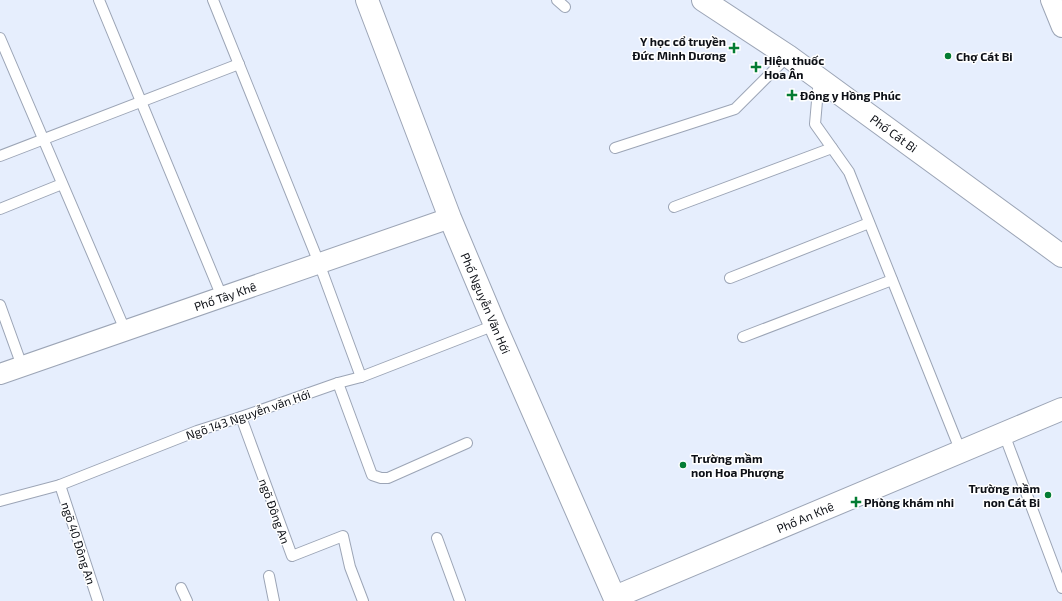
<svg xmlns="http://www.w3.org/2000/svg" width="1062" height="601" font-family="'Exo 2',sans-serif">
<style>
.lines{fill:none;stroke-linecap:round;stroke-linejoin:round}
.lane-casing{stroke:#9ca5b6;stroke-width:12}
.street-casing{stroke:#9ca5b6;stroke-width:22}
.secondary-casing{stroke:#9ca5b6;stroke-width:24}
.lane{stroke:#fff;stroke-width:10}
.street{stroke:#fff;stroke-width:20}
.secondary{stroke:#fff;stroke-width:22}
.poi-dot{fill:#047c32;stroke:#fff;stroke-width:1.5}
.labels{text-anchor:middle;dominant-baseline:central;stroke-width:3;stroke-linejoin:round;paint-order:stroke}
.poi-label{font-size:12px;font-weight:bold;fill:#0d1016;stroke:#fff;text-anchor:start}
.street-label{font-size:12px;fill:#0d1016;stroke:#fff}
</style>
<rect width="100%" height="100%" fill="#e6eefd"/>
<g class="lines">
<defs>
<g id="lane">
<polyline points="99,0 222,297"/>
<polyline points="213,0 319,263 361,377"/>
<polyline points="557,0 565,7"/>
<polyline points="0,38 125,330"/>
<polyline points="819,78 815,124 849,172 961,452"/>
<polyline points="615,148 735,109 788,56"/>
<polyline points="0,156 239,64"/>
<polyline points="674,207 832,148"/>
<polyline points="0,209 62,184"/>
<polyline points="730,278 869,223"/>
<polyline points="0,305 22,366"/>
<polyline points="743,337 892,280"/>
<polyline points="338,383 372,475 381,478 388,478 467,443"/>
<polyline points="241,417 292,556 343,536 350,567 363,601"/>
<polyline points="1004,434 1062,588"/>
<polyline points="60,485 98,601"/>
<polyline points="0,501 60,485 197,431 241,417 338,383 361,377 495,325"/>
<polyline points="437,538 460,601"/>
<polyline points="269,576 274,601"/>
<polyline points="181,588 187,601"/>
</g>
<g id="street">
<polyline points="1051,0 1062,27"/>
<polyline points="0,374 450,218"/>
</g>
<g id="secondary">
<polyline points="367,0 450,218 495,325 616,601"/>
<polyline points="703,0 788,56 1062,256"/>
<polyline points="615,597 1062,409"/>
</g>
</defs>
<!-- lane casing -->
<use href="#lane" class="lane-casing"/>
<!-- street casing -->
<use href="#street" class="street-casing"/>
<!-- secondary casing -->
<use href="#secondary" class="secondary-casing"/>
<!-- lane -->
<use href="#lane" class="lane"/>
<!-- street -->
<use href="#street" class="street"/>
<!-- secondary -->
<use href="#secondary" class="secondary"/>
</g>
<!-- markers -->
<g class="poi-dot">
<path d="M732 42h4v4h4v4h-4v4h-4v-4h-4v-4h4z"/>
<circle cx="948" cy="56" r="4"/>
<path d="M754 61h4v4h4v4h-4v4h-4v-4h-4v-4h4z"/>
<path d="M790 89h4v4h4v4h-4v4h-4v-4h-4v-4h4z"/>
<circle cx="683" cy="465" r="4"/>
<circle cx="1048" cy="495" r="4"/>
<path d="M854 496h4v4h4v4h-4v4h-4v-4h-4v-4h4z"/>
</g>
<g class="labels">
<!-- poi labels -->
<g class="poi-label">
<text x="726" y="41" text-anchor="end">Y học cổ truyền<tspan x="726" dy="14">Đức Minh Dương</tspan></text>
<text x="956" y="56">Chợ Cát Bi</text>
<text x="764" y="60">Hiệu thuốc<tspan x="764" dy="14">Hoa Ân</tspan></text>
<text x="800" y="95">Đông y Hồng Phúc</text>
<text x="691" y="458">Trường mầm<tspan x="691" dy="14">non Hoa Phượng</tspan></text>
<text x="1040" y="488" text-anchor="end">Trường mầm<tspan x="1040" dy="14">non Cát Bi</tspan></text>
<text x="864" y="502">Phòng khám nhi</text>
</g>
<!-- street labels -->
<g class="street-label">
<text transform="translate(894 133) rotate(36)">Phố Cát Bi</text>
<text transform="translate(225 296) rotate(-19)">Phố Tây Khê</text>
<text transform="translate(486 303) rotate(67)">Phố Nguyễn Văn Hới</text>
<text transform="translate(248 414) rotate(-19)">Ngõ 143 Nguyễn văn Hới</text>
<text transform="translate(275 511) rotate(70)">ngõ Đông An</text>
<text transform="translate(805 517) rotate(-23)">Phố An Khê</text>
<text transform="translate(79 543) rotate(72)">ngõ 40 Đông An</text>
</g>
</g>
</svg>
